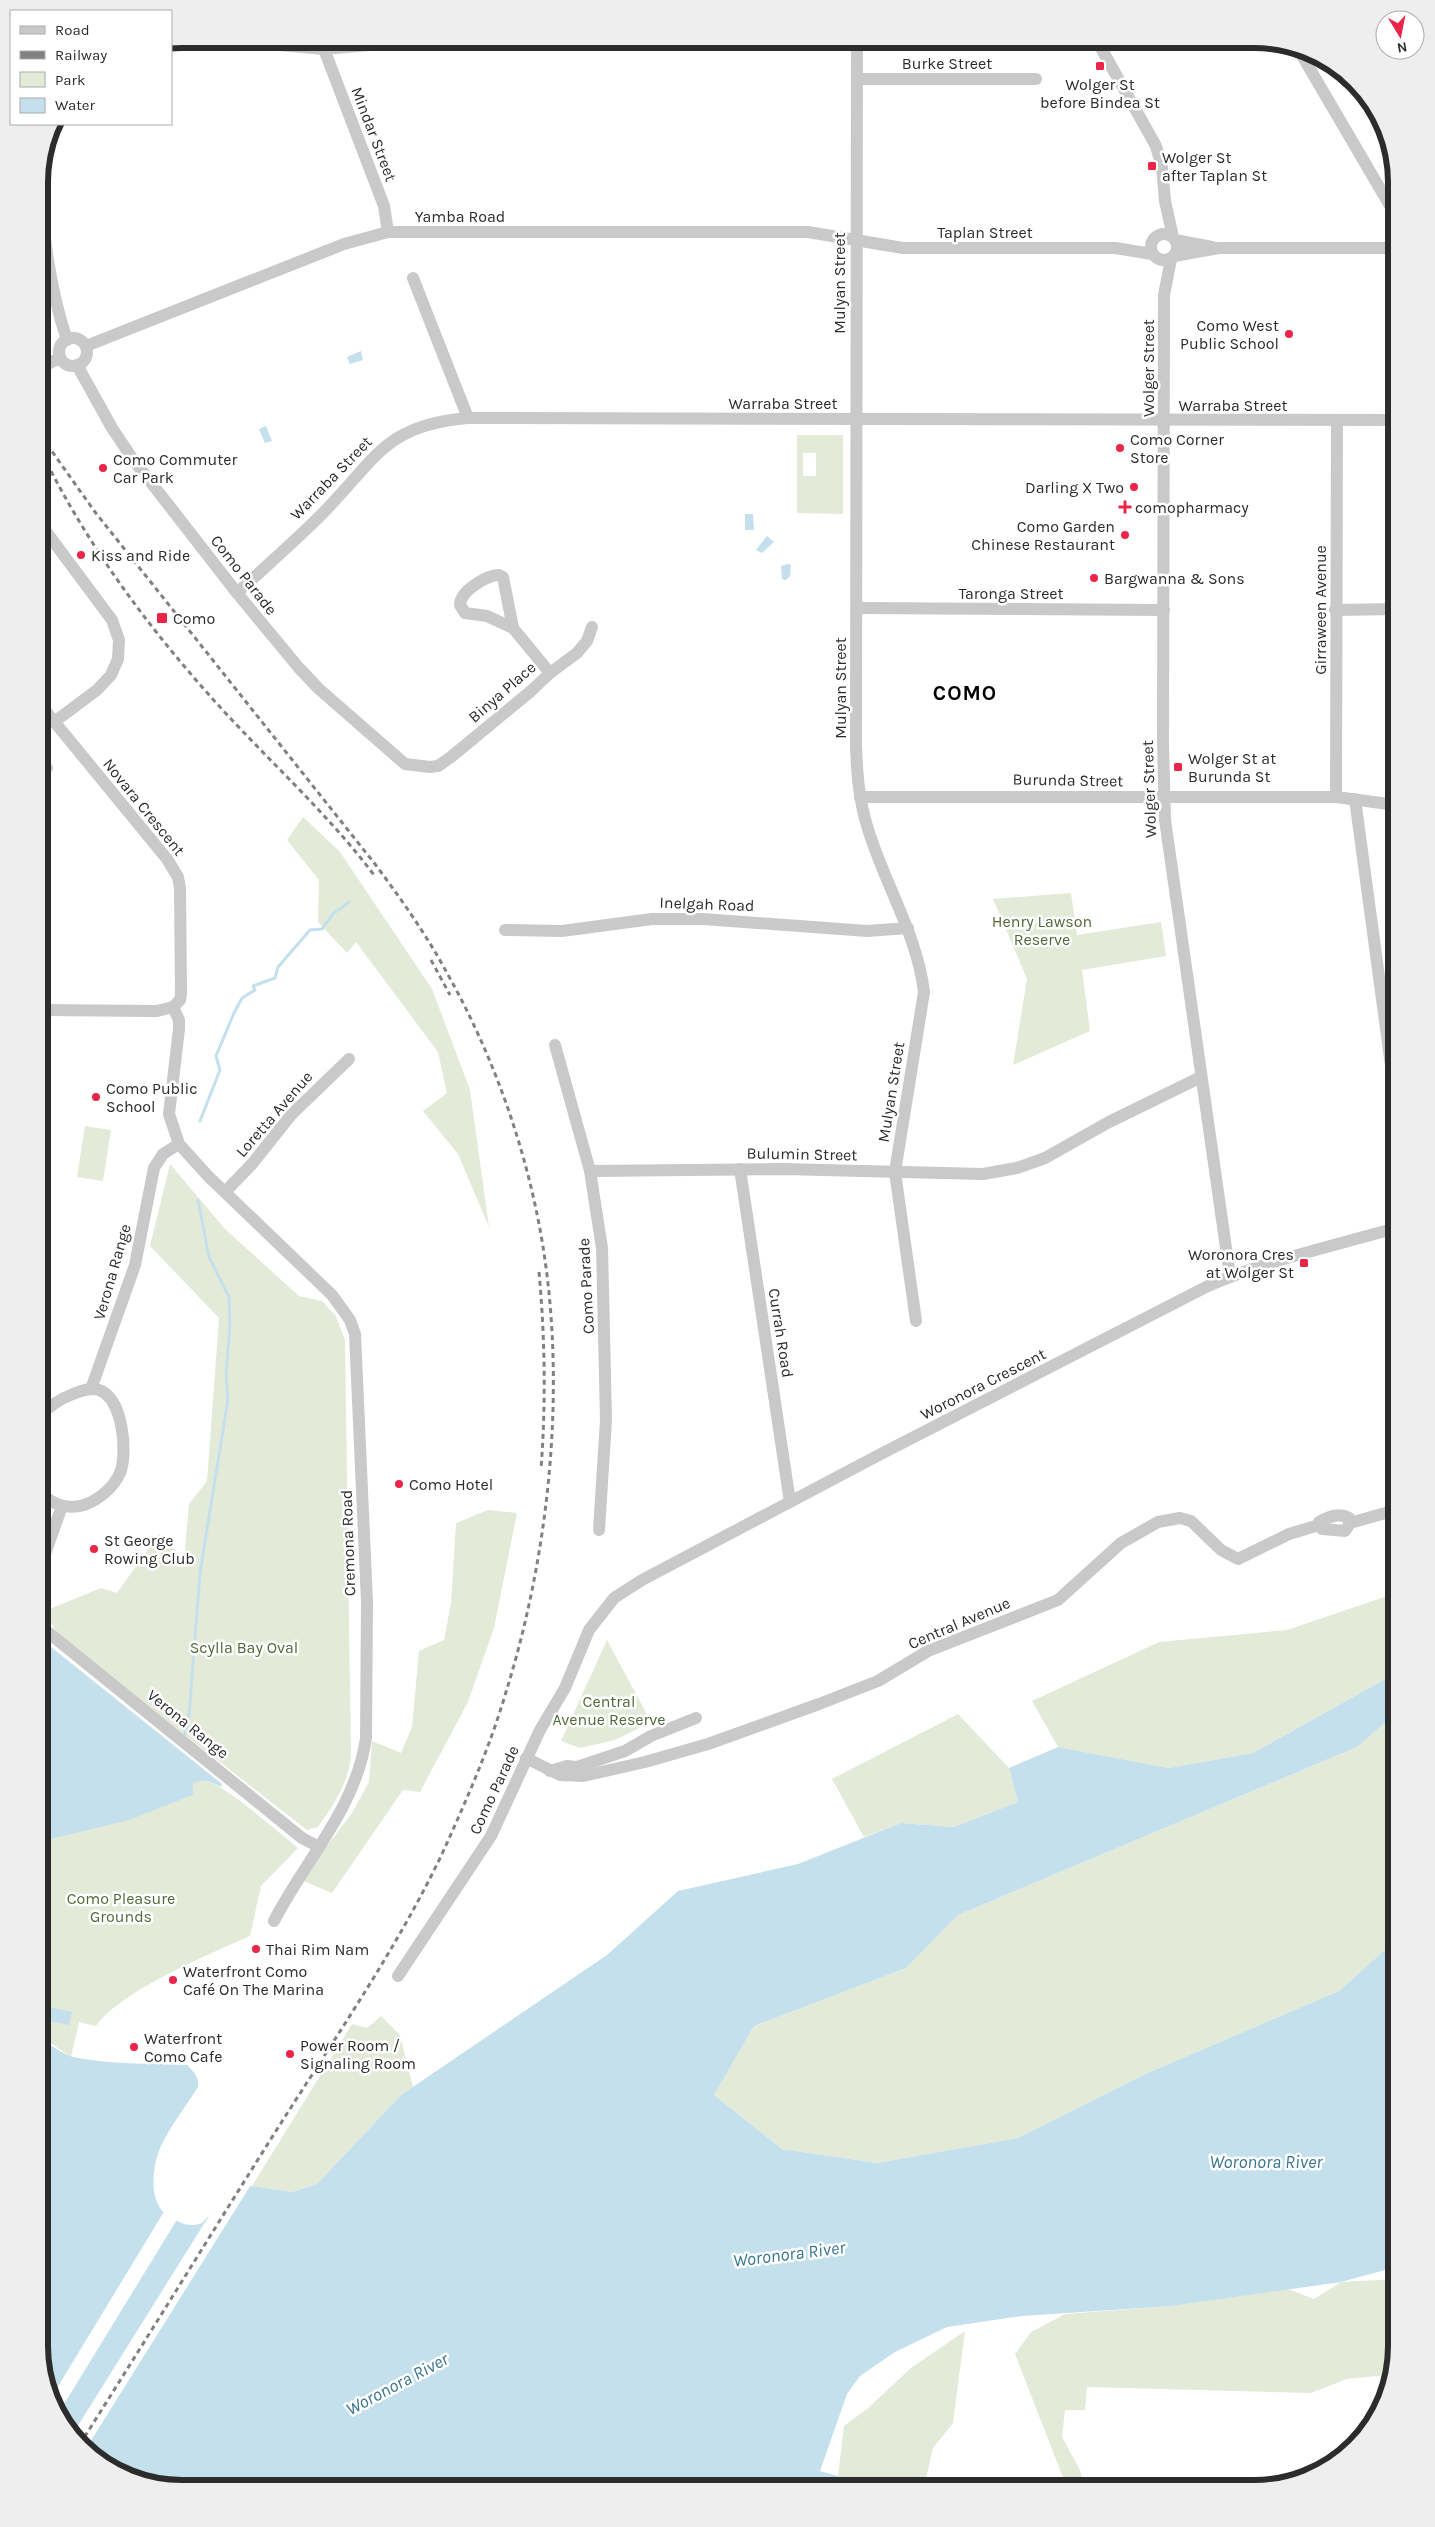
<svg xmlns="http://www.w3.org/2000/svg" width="1435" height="2527" font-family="Karla,sans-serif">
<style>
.green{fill:#e4ead8;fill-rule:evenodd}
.water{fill:#c3e0ec}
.pier{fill:#fff}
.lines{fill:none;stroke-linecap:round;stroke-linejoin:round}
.stream{stroke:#c3e0ec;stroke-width:3}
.minor{stroke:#c9c9c9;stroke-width:12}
.rail{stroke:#818181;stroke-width:3;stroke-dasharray:5 4;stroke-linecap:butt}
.poi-dot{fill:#eb2547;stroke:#fff;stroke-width:2}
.labels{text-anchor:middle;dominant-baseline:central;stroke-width:5;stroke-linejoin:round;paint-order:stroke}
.street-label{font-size:16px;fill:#2c2c2c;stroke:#fff}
.poi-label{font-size:16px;fill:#2c2c2c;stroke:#fff;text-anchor:start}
.park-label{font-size:16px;fill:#536838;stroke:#fff}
.water-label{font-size:18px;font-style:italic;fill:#387690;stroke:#fff}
.district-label{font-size:21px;font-weight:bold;letter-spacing:1px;fill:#000;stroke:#fff}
.rim{fill:none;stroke:#2c2c2c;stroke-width:6}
</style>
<rect width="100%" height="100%" fill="#fff"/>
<!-- green -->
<g class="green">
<path d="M797 435H843V514L797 513ZM803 453H816V476H803Z"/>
<polygon points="303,817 340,852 432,989 470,1090 489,1227 458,1154 423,1111 447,1093 438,1052 356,942 347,953 318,922 319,880 287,840"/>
<polygon points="1071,893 1077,935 1161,922 1166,956 1082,970 1090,1031 1013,1065 1027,979 993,899"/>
<polygon points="85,1126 111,1130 103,1181 77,1177"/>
<path d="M170 1164 225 1229 299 1296 322 1301 336 1316 345 1340 351 1756C348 1784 334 1804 318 1827L307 1830 58 1636 45 1611 101 1588 117 1593 159 1534 184 1559 189 1504 207 1481 219 1318 150 1246Z"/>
<polygon points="488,1510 517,1513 494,1628 468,1702 420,1792 403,1790 332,1893 301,1880 352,1813 369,1782 372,1741 401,1753 412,1727 419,1651 444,1640 451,1603 456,1523"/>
<polygon points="1396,1593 1396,1673 1253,1753 1169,1768 1058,1747 1032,1701 1159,1642 1287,1630"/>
<polygon points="607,1640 651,1722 615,1740 580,1748 561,1741"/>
<polygon points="1396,1713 1396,1940 1339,1991 1143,2075 1018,2138 877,2163 782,2149 714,2095 754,2026 906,1968 958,1915 1357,1747"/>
<polygon points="958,1714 1009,1768 1018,1802 954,1827 901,1823 864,1837 832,1779"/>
<path d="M200 1780C220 1779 279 1833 298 1848L261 1886 250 1936C208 1955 122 1990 96 2026L79 2022 71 2057 52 2044 39 2040V1842L130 1819 193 1795V1783Z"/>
<polygon points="381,2016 400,2035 413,2087 401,2095 317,2184 292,2192 252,2186 352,2024 367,2028"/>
<polygon points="1396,2279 1396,2346 1387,2375 1347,2379 1311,2393 1087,2387 1085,2410 1065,2410 1062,2437 1080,2470 1085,2488 1067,2488 1015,2354 1031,2332 1065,2314 1172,2306 1288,2289 1314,2299 1341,2282"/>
<polygon points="965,2331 953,2423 933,2448 924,2488 831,2488 838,2476 844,2426 867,2409 911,2368"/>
</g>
<!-- water -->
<g class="water">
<polygon points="361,351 363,360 350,364 347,357"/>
<polygon points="266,426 272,441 265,443 259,429"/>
<polygon points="745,514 753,514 754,530 745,530"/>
<polygon points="767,536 774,542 762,553 756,550"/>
<polygon points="788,564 791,565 790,576 786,580 782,579 781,566"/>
<path d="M46 1643 222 1784 221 1787C211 1782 205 1778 193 1783V1795L129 1820 39 1842V1644Z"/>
<path d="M1396 1673V1713L1357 1747 958 1915 906 1968 754 2026 714 2095 782 2149 877 2163 1018 2138 1143 2075 1339 1991 1396 1940V2267L1341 2282 1172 2306 1022 2316 947 2327 895 2352 860 2376 847 2394 820 2471 838 2476 831 2488H172L102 2464 53 2408 39 2345V2040C52 2044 63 2055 73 2057 110 2065 150 2063 187 2065 193 2071 200 2078 198 2087 186 2106 171 2125 161 2146 152 2165 147 2205 170 2217 181 2223 189 2228 202 2223L238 2184 292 2192 317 2184 401 2095 607 1955 678 1891 798 1864 901 1823 954 1827 1018 1802 1009 1768 1058 1747 1169 1768 1253 1753Z"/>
<polygon points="40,2005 72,2012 69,2025 39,2019"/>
</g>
<!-- pier -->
<g class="pier">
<polygon points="237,2181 252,2183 87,2447 74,2432 217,2203"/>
<polygon points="165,2210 178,2218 58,2414 53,2408 51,2398"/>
</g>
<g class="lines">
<!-- stream -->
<g class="stream">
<polyline points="200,1121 220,1070 216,1056 234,1013 242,998 255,990 253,986 275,978 278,967 310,930 322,929 333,914 349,902"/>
<polyline points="183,1737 188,1728 200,1573 228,1399 226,1374 230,1325 229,1297 209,1257 198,1200"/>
</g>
<!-- minor -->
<g class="minor">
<path d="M857 39 856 746C857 774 859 801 868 829 885 885 917 934 924 992L895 1172 916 1321"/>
<polyline points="1096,39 1156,146 1162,167 1165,201 1173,237"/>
<polyline points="171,43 246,42 324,49 392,43 857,43"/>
<polyline points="324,49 384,206 388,232"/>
<polyline points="1300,52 1396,216"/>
<polyline points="857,79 1036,79"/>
<path d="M40 167C40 220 50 290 67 340"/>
<circle cx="1164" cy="247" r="13"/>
<polyline points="1175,240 1212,247"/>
<polyline points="1174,256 1219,248 1396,248"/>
<polyline points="1171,259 1164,295 1163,743 1165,820 1230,1276"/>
<polyline points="413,278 468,418"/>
<circle cx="73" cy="352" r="14"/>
<polyline points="86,346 344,244 388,232 808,232 903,248 1115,248 1152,254"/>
<polyline points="77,365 112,428 132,458 237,593 299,668 319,689 405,764 430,767 438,766 451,757 531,691 550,673 577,653 587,641 592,627"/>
<polyline points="39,368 60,358"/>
<polyline points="39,522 112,620 119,640 118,659 111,675 97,690 54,722"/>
<path d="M237 593C265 567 294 542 321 515 375 461 383 425 468 418L1396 420"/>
<polyline points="857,608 1164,610"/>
<polyline points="1335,610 1396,609"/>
<path d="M513 628 503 577 499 575C487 575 460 591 460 605L465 613 487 616 513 628 550 673"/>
<path d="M39 703 167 859 178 877 180 888 181 994 180 1000 173 1007 179 1020V1029L169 1114 179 1144 208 1176 332 1295 350 1320 355 1334 367 1602 366 1738C356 1808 306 1859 274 1921"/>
<polyline points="39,768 47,768"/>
<polyline points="860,797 1336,797 1396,805"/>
<polyline points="1336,797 1337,422"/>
<polyline points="1355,799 1396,1103"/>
<polyline points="505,930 562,931 652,919 703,919 867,931 908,928"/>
<polyline points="39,1010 157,1011 173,1007"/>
<polyline points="555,1045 590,1171 602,1248 606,1420 599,1530"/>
<polyline points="740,1169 790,1502"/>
<polyline points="590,1171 783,1169 983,1174 1017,1168 1045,1158 1109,1122 1201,1077"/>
<polyline points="225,1192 252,1164 291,1115 349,1059"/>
<polyline points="91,1389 135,1265 154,1168 163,1154 179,1144"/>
<path d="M39 1492C52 1504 66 1510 84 1505 99 1500 114 1487 120 1473 128 1453 123 1398 99 1390 91 1387 81 1391 73 1394 60 1399 48 1407 39 1417"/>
<polyline points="1319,1525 1322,1529 1345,1531 1350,1523 1396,1510"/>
<polyline points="39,1571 62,1506"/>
<polyline points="39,1625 302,1838 319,1847"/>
<path d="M526 1758 560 1775 583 1776 645 1762 708 1744 819 1704 878 1681 928 1651 1058 1600 1121 1543 1158 1522 1180 1518 1191 1521 1221 1550 1238 1559 1289 1534 1319 1525V1522C1328 1517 1339 1512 1349 1518L1350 1523"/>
<polyline points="550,1771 567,1766 577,1767 625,1751 651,1736 696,1718"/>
<path d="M398 1976 491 1836 540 1730 565 1688 589 1630 614 1598 642 1580 877 1456 1208 1286C1268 1260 1333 1246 1396 1228"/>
</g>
<!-- rail -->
<g class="rail">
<path d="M39 428 51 450 95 512 375 864C401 899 426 934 447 973 496 1060 531 1161 545 1260 565 1400 548 1557 506 1692 490 1747 466 1801 442 1854 397 1948 337 2035 281 2123 214 2229 149 2335 82 2441"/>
<path d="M39 447C85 543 149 629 220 707 271 763 328 814 374 875"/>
<polyline points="431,960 450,995"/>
<path d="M539 1272C545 1337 546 1403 541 1469"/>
</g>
</g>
<!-- markers -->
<g class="poi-dot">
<rect x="1095" y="61" width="10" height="10" rx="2.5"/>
<rect x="1147" y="161" width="10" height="10" rx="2.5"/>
<circle cx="1289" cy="334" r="5"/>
<circle cx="1120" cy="448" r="5"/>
<circle cx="103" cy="468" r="5"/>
<circle cx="1134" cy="487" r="5"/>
<path d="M1122.5 499.5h5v5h5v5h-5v5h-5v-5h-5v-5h5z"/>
<circle cx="1125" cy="535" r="5"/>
<circle cx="81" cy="555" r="5"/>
<circle cx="1094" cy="578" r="5"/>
<rect x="156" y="612" width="12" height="12" rx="2.5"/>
<rect x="1173" y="762" width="10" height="10" rx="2.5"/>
<circle cx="96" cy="1097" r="5"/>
<rect x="1299" y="1258" width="10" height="10" rx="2.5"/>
<circle cx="399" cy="1484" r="5"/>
<circle cx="94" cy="1549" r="5"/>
<circle cx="256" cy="1949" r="5"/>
<circle cx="173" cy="1980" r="5"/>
<circle cx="134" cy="2047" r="5"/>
<circle cx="290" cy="2054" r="5"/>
</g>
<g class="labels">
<!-- street labels -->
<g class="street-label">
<text x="947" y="63">Burke Street</text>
<text transform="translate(374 134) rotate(69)">Mindar Street</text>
<text x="460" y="216">Yamba Road</text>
<text x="985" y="232">Taplan Street</text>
<text transform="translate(839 283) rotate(-90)">Mulyan Street</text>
<text transform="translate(1148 368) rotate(-90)">Wolger Street</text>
<text x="783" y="403">Warraba Street</text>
<text x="1233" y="405">Warraba Street</text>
<text transform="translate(331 478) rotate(-46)">Warraba Street</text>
<text transform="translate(244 575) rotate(52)">Como Parade</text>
<text x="1011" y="593">Taronga Street</text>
<text transform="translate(1320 610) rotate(-90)">Girraween Avenue</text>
<text transform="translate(840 688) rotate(-90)">Mulyan Street</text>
<text transform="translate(502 692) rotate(-41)">Binya Place</text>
<text transform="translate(1068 780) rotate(1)">Burunda Street</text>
<text transform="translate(1149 789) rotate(-92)">Wolger Street</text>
<text transform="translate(144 807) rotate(51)">Novara Crescent</text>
<text transform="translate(707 904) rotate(2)">Inelgah Road</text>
<text transform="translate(891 1092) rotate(-81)">Mulyan Street</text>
<text transform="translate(274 1114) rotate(-49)">Loretta Avenue</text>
<text transform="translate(802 1154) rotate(1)">Bulumin Street</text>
<text transform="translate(112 1272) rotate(-74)">Verona Range</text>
<text transform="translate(586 1286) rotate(-93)">Como Parade</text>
<text transform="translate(781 1333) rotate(81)">Currah Road</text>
<text transform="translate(983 1384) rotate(-27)">Woronora Crescent</text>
<text transform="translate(348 1543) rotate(-92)">Cremona Road</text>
<text transform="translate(959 1623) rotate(-23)">Central Avenue</text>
<text transform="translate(188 1724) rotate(39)">Verona Range</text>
<text transform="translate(494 1790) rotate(-65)">Como Parade</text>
</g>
<!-- poi labels -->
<g class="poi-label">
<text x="1100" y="84" text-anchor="middle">Wolger St<tspan x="1100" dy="18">before Bindea St</tspan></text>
<text x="1162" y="157">Wolger St<tspan x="1162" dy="18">after Taplan St</tspan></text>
<text x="1279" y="325" text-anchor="end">Como West<tspan x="1279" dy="18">Public School</tspan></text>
<text x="1130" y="439">Como Corner<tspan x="1130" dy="18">Store</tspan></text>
<text x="113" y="459">Como Commuter<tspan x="113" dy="18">Car Park</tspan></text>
<text x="1124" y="487" text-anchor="end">Darling X Two</text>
<text x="1135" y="507">comopharmacy</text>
<text x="1115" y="526" text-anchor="end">Como Garden<tspan x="1115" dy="18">Chinese Restaurant</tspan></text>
<text x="91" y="555">Kiss and Ride</text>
<text x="1104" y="578">Bargwanna &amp; Sons</text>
<text x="173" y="618">Como</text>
<text x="1188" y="758">Wolger St at<tspan x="1188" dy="18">Burunda St</tspan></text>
<text x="106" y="1088">Como Public<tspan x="106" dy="18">School</tspan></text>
<text x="1294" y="1254" text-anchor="end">Woronora Cres<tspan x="1294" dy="18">at Wolger St</tspan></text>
<text x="409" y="1484">Como Hotel</text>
<text x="104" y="1540">St George<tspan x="104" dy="18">Rowing Club</tspan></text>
<text x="266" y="1949">Thai Rim Nam</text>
<text x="183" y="1971">Waterfront Como<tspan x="183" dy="18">Café On The Marina</tspan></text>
<text x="144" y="2038">Waterfront<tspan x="144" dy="18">Como Cafe</tspan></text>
<text x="300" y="2045">Power Room /<tspan x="300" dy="18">Signaling Room</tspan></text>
</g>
<!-- park labels -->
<g class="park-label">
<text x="1042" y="921">Henry Lawson<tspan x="1042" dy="18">Reserve</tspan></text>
<text x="244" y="1647">Scylla Bay Oval</text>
<text x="609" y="1701">Central<tspan x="609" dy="18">Avenue Reserve</tspan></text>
<text x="121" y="1898">Como Pleasure<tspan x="121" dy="18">Grounds</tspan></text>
</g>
<!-- water labels -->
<g class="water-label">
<text x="1266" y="2162">Woronora River</text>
<text transform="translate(789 2254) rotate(-7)">Woronora River</text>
<text transform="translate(397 2384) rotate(-28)">Woronora River</text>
</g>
<!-- district labels -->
<g class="district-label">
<text x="965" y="693">COMO</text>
</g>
</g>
<!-- crop -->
<path d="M0 0H1435V2527H0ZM182 48H1254A134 134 0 0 1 1388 182V2346A134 134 0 0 1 1254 2480H182A134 134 0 0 1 48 2346V182A134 134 0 0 1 182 48Z" fill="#eee" fill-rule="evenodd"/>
<path class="rim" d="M182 48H1254A134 134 0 0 1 1388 182V2346A134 134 0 0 1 1254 2480H182A134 134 0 0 1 48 2346V182A134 134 0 0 1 182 48Z"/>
<!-- legend -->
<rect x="10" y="10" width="162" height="115" fill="#ffffff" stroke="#ababab"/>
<rect x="20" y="26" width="25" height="8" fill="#c9c9c9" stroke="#ababab"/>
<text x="55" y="35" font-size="15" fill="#2c2c2c">Road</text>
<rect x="20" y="51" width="25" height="8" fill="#818181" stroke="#ababab"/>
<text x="55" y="60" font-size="15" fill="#2c2c2c">Railway</text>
<rect x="20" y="72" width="25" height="15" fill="#e4ead8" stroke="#ababab"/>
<text x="55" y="85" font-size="15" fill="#2c2c2c">Park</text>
<rect x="20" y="98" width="25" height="15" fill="#c3e0ec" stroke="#ababab"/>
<text x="55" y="110" font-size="15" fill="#2c2c2c">Water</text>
<!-- north arrow -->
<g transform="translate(1400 35) rotate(170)"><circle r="24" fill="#ffffff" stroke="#ababab"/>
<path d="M0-4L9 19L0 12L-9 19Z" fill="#eb2547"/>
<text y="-8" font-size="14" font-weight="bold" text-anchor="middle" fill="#2c2c2c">N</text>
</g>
</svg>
